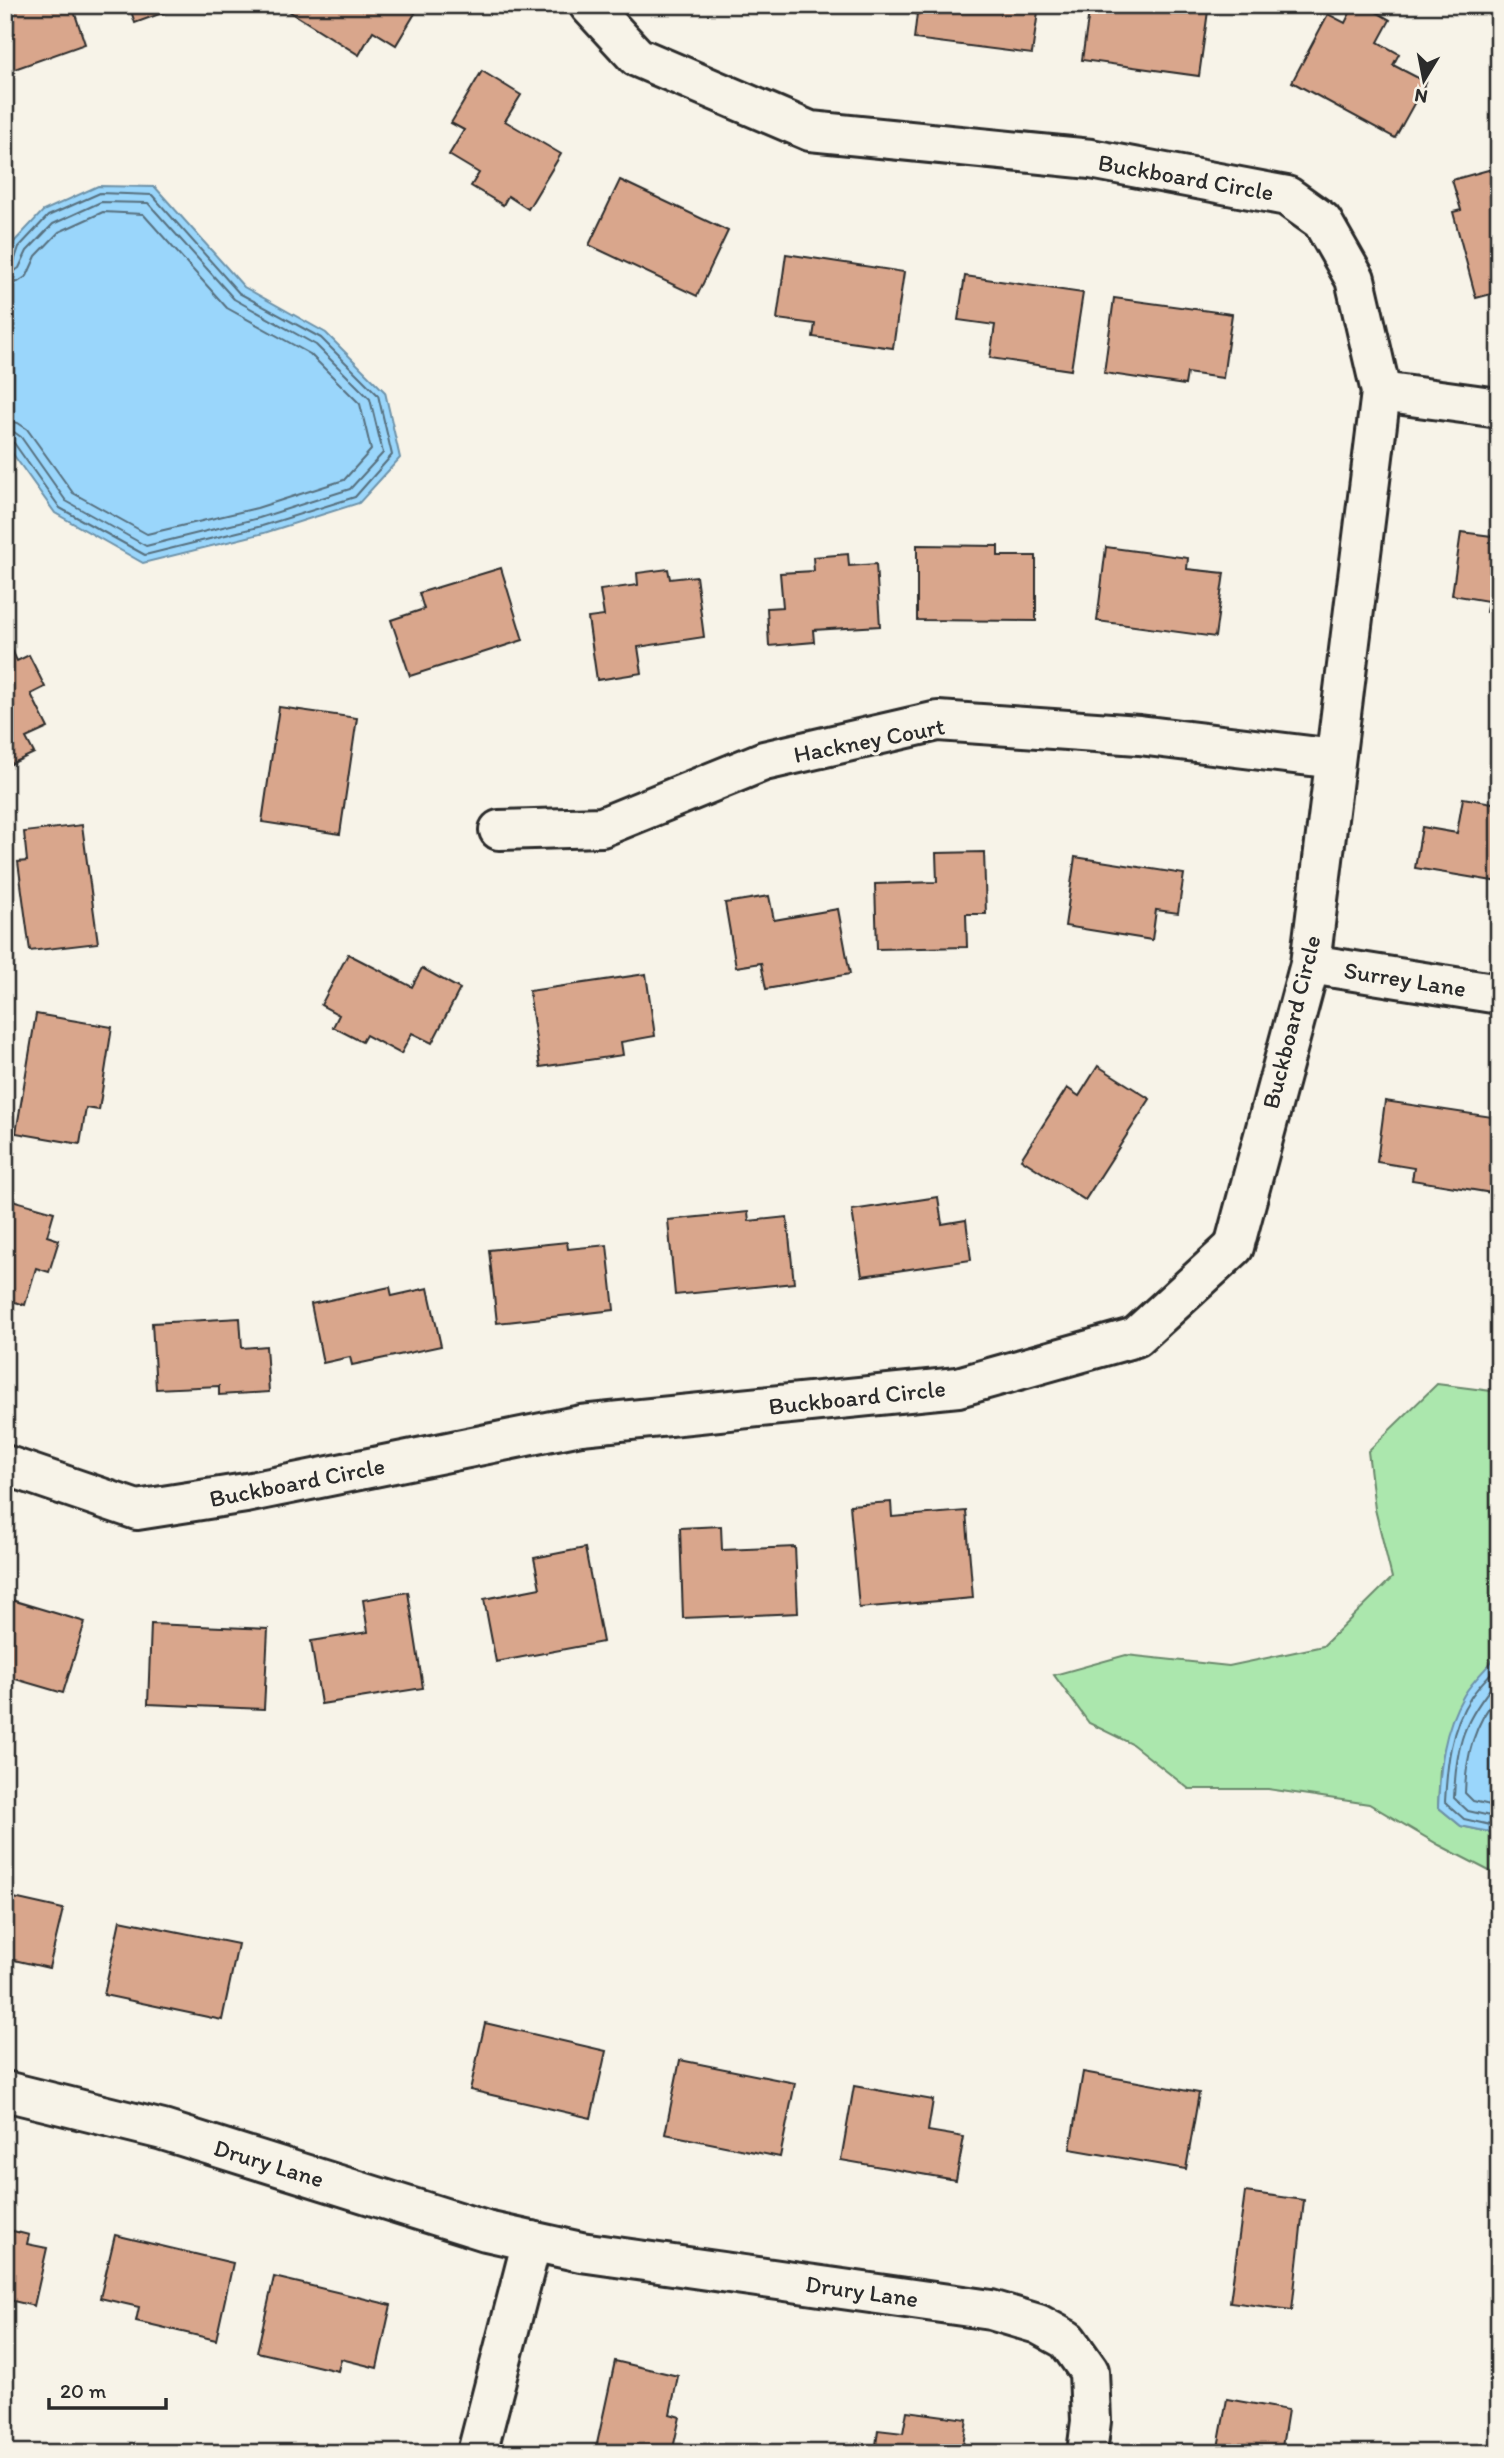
<svg xmlns="http://www.w3.org/2000/svg" width="1504" height="2458" font-family="Itim,sans-serif">
<style>
.green{fill:#abe7ad;stroke:#6b896c;stroke-width:2}
.water{fill:#9ad6fb;stroke:#6e92a8;stroke-width:2}
.lines{fill:none;stroke-linecap:round;stroke-linejoin:round}
.shore{stroke:#576f7e;stroke-width:2}
.building{fill:#d9a68c;stroke:#2b2b2b;stroke-width:2}
.minor-casing{stroke:#2b2b2b;stroke-width:44}
.minor{stroke:#f7f3e8;stroke-width:38}
.labels{text-anchor:middle;dominant-baseline:central;stroke-width:6;stroke-linejoin:round;paint-order:stroke}
.street-label{font-size:24px;fill:#2b2b2b;stroke:#f7f3e8}
</style>
<rect width="100%" height="100%" fill="#f7f3e8"/>
<filter id="ink" filterUnits="userSpaceOnUse"><feTurbulence type="fractalNoise" baseFrequency=".0143" numOctaves="2"/><feDisplacementMap in="SourceGraphic" scale="14" xChannelSelector="R" yChannelSelector="G"/><feConvolveMatrix kernelMatrix="1 2 1 2 8 2 1 2 1" color-interpolation-filters="sRGB"/></filter>
<g filter="url(#ink)">
<!-- green -->
<polygon class="green" points="1437,1384 1499,1392 1499,1653 1488,1666 1440,1768 1438,1807 1461,1826 1499,1834 1499,1876 1439,1845 1369,1804 1268,1789 1189,1789 1132,1744 1089,1723 1054,1675 1126,1655 1229,1666 1323,1646 1392,1578 1375,1509 1368,1451"/>
<!-- water -->
<g class="water">
<polygon points="98,186 155,187 244,287 326,333 385,392 400,458 359,503 264,533 143,563 55,513 5,443 5,270 12,244 43,211"/>
<path d="M1499 1653V1834L1461 1826 1438 1807C1440 1768 1443 1730 1464 1695 1473 1680 1488 1667 1499 1653Z"/>
</g>
<g class="lines">
<!-- shore -->
<g class="shore">
<polyline points="5,265 14,262 19,247 48,216 100,193 152,195 239,293 321,338 378,395 392,455 355,497 262,526 145,555 60,508 14,443 5,440"/>
<polyline points="5,274 12,273 19,268 27,251 53,224 101,202 148,203 234,299 316,345 370,399 383,453 350,489 259,518 146,546 66,501 21,437 14,432 5,431"/>
<polyline points="5,284 18,282 27,276 36,256 59,232 103,212 143,214 227,308 310,354 360,404 371,450 344,480 257,508 147,534 73,493 27,429 18,423 5,420"/>
<path d="M1499 1664C1490 1675 1479 1685 1471 1697 1450 1728 1447 1766 1445 1802L1464 1819 1499 1827"/>
<path d="M1499 1678C1463 1720 1456 1744 1454 1798L1468 1811 1499 1818"/>
<path d="M1499 1694C1474 1723 1466 1756 1465 1793L1473 1801 1499 1807"/>
</g>
</g>
<!-- building -->
<g class="building">
<polygon points="5,5 72,5 85,44 9,71 5,62"/>
<polygon points="129,5 184,5 135,23"/>
<polygon points="286,5 420,5 396,45 373,31 359,55 284,8"/>
<polygon points="918,5 1039,5 1032,54 914,39"/>
<polygon points="1090,5 1173,5 1208,11 1199,76 1082,60"/>
<polygon points="1354,5 1364,5 1390,20 1378,42 1399,54 1393,65 1426,82 1395,138 1292,82 1328,14 1345,23"/>
<polygon points="482,71 521,95 505,121 561,154 528,209 508,196 503,205 471,186 479,173 449,155 464,130 451,123"/>
<polygon points="1499,167 1499,292 1476,298 1453,212 1461,210 1452,180"/>
<polygon points="620,180 728,231 697,296 589,245"/>
<polygon points="786,254 904,272 893,348 813,337 815,324 777,319"/>
<polygon points="965,276 1083,293 1071,370 990,358 995,325 958,320"/>
<polygon points="1114,298 1232,314 1223,378 1187,373 1185,385 1104,373"/>
<polygon points="1461,532 1499,537 1499,614 1486,612 1488,601 1452,595"/>
<polygon points="917,545 998,546 998,556 1036,556 1036,621 917,620"/>
<polygon points="1106,547 1188,558 1187,569 1224,573 1215,637 1097,621"/>
<polygon points="848,554 849,566 876,564 880,626 813,630 814,642 769,646 767,608 783,607 780,573 814,571 813,557"/>
<polygon points="501,568 523,640 410,676 391,620 424,609 419,593"/>
<polygon points="668,569 670,579 696,576 704,637 638,647 642,673 597,680 588,618 604,616 600,590 638,585 637,573"/>
<polygon points="7,639 17,661 29,655 45,687 31,694 48,728 26,738 34,753 5,767"/>
<polygon points="279,707 357,718 340,834 262,822"/>
<polygon points="1463,798 1499,804 1499,882 1415,868 1422,827 1457,833"/>
<polygon points="82,825 98,943 30,951 18,862 27,861 24,832"/>
<polygon points="984,852 986,914 966,914 967,947 877,949 875,884 937,882 936,853"/>
<polygon points="1075,857 1184,874 1178,913 1156,910 1152,940 1065,926"/>
<polygon points="769,896 774,920 838,909 850,974 766,989 761,963 736,967 725,903"/>
<polygon points="348,954 412,987 422,968 460,989 432,1043 412,1033 401,1054 366,1035 362,1042 333,1027 339,1015 321,1005"/>
<polygon points="646,974 655,1036 621,1042 623,1055 540,1067 529,991"/>
<polygon points="36,1014 112,1027 99,1110 86,1108 80,1144 16,1133"/>
<polygon points="1098,1066 1150,1099 1085,1200 1021,1159 1067,1088 1079,1096"/>
<polygon points="1385,1101 1499,1118 1499,1145 1492,1193 1412,1180 1414,1168 1377,1162"/>
<polygon points="938,1197 942,1224 966,1220 971,1260 862,1276 852,1210"/>
<polygon points="5,1198 54,1212 47,1236 59,1240 49,1272 36,1268 25,1305 5,1299"/>
<polygon points="748,1212 749,1221 787,1217 794,1283 675,1295 668,1220"/>
<polygon points="567,1242 568,1249 607,1245 614,1310 497,1323 489,1250"/>
<polygon points="390,1287 392,1296 428,1288 441,1346 352,1365 350,1357 323,1363 311,1304"/>
<polygon points="240,1318 242,1348 266,1346 269,1392 219,1395 219,1386 156,1389 152,1323"/>
<polygon points="891,1502 892,1517 966,1511 973,1598 859,1608 850,1505"/>
<polygon points="721,1526 722,1550 795,1547 798,1613 683,1618 680,1528"/>
<polygon points="585,1548 603,1642 496,1662 484,1599 540,1588 534,1558"/>
<polygon points="408,1592 423,1688 321,1704 311,1641 368,1632 363,1600"/>
<polygon points="5,1598 85,1622 63,1693 5,1676"/>
<polygon points="151,1624 268,1629 264,1709 148,1704"/>
<polygon points="5,1896 63,1909 49,1968 5,1958"/>
<polygon points="120,1920 238,1944 222,2020 104,1995"/>
<polygon points="485,2023 606,2051 591,2118 470,2090"/>
<polygon points="680,2060 795,2083 780,2157 665,2134"/>
<polygon points="1083,2072 1199,2093 1186,2169 1070,2149"/>
<polygon points="854,2086 933,2100 928,2131 964,2137 956,2180 841,2160"/>
<polygon points="1245,2192 1304,2200 1292,2310 1230,2302"/>
<polygon points="5,2229 29,2235 27,2244 47,2248 34,2306 5,2299"/>
<polygon points="115,2235 233,2263 216,2340 136,2321 139,2307 100,2298"/>
<polygon points="274,2277 391,2305 377,2368 341,2359 338,2371 257,2352"/>
<polygon points="615,2361 678,2376 670,2414 680,2417 672,2453 595,2453"/>
<polygon points="1227,2399 1288,2410 1281,2453 1217,2453"/>
<polygon points="907,2411 967,2419 962,2453 875,2453 878,2430 903,2433"/>
</g>
<g class="lines">
<defs>
<g id="minor">
<polyline points="1381,392 1499,408"/>
<polyline points="499,830 602,827 764,761 938,721 1139,735 1335,759"/>
<polyline points="1310,964 1499,994"/>
<polyline points="5,1465 137,1510 246,1493 581,1425 958,1387 1136,1337 1234,1247 1310,964 1381,392 1355,279 1322,221 1287,196 1091,159 810,131 637,57 589,5"/>
<polyline points="5,2091 163,2130 486,2231 581,2252 991,2310 1038,2324 1067,2340 1089,2371 1091,2421 1087,2453"/>
<polyline points="477,2453 532,2241"/>
</g>
</defs>
<!-- minor casing -->
<use href="#minor" class="minor-casing"/>
<!-- minor -->
<use href="#minor" class="minor"/>
</g>
</g>
<g class="labels">
<!-- street labels -->
<g class="street-label">
<text transform="translate(1186 177) rotate(10)">Buckboard Circle</text>
<text transform="translate(869 740) rotate(-11)">Hackney Court</text>
<text transform="translate(1405 979) rotate(9)">Surrey Lane</text>
<text transform="translate(1291 1022) rotate(-76)">Buckboard Circle</text>
<text transform="translate(857 1397) rotate(-6)">Buckboard Circle</text>
<text transform="translate(297 1482) rotate(-11)">Buckboard Circle</text>
<text transform="translate(269 2163) rotate(17)">Drury Lane</text>
<text transform="translate(862 2291) rotate(8)">Drury Lane</text>
</g>
</g>
<!-- margin -->
<rect width="1504" height="2458" fill="none" stroke="#f7f3e8" stroke-width="28"/>
<rect x="14" y="14" width="1476" height="2430" fill="none" stroke="#2b2b2b" stroke-width="2.5" filter="url(#ink)"/>
<!-- north arrow -->
<g transform="translate(1424 80) rotate(190)" stroke="#f7f3e8" stroke-width="5" paint-order="stroke">
<path d="M0-5L12 26L0 18L-12 26Z" fill="#2b2b2b"/>
<text y="-10" font-size="19" font-weight="bold" text-anchor="middle" fill="#2b2b2b">N</text>
</g>
<!-- scale -->
<path d="M49 2398v10h117v-10" fill="none" stroke="#2b2b2b" stroke-width="3.5"/>
<text x="60" y="2398" font-size="21" fill="#2b2b2b" stroke="#f7f3e8" stroke-width="5" paint-order="stroke">20 m</text>
</svg>
